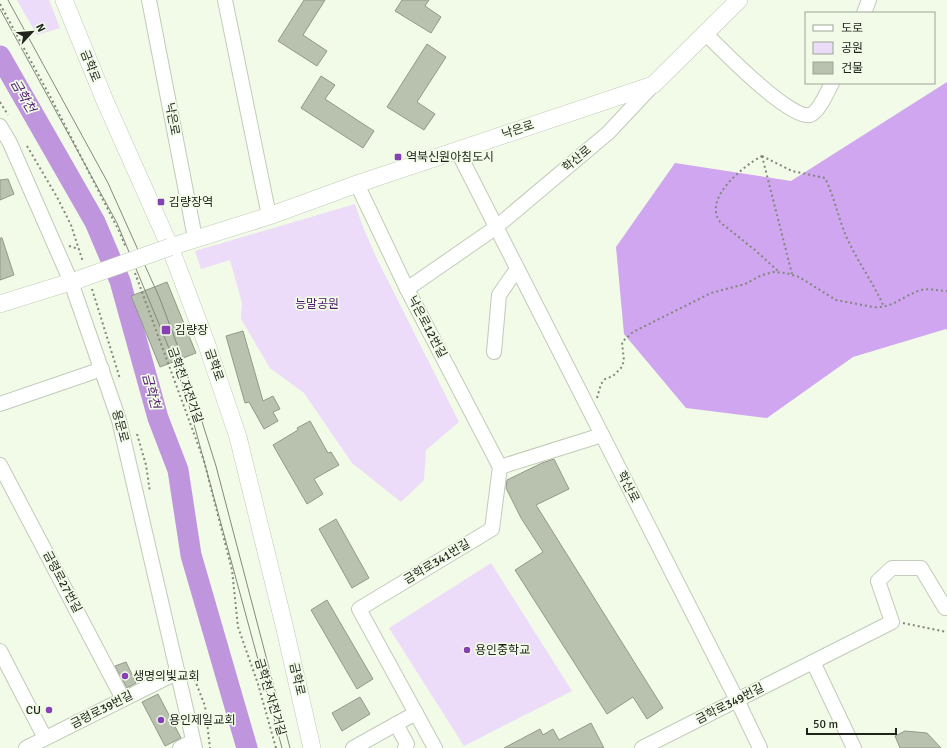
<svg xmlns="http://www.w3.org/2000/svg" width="947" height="748" font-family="Signika,'Noto Sans KR',sans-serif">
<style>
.green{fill:#ecdcf9}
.forest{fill:#cfa6ef}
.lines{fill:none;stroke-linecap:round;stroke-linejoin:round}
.river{stroke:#bf96de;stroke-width:21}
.building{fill:#b8c2ae;stroke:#919a88}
.minor-casing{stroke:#c1cbb8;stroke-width:16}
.major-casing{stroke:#c1cbb8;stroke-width:18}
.path{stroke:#81887b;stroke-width:2;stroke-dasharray:2 3;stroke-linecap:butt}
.minor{stroke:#fff;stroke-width:14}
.major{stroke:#fff;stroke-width:17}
.tram{stroke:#838a7d;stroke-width:1}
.major-bridge-casing{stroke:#c1cbb8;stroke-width:18;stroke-linecap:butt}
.major-bridge{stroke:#fff;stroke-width:17}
.poi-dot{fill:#8740b3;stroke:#f1fbe7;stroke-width:1.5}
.labels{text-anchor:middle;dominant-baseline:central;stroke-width:3.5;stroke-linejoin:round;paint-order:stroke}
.street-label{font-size:12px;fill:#1f231c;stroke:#f1fbe7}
.poi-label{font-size:12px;fill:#1f231c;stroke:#f1fbe7;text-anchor:start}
.park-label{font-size:12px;fill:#4f196e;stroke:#f1fbe7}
.water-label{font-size:13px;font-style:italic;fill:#501a6f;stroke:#f1fbe7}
</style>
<rect width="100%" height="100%" fill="#f1fbe7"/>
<!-- green -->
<g class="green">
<polygon points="17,0 49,0 60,28 37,35"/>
<polygon points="355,204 363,227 376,257 459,422 426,450 424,480 401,502 352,463 304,393 270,368 241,319 242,303 230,260 201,269 195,251"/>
<polygon points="491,563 572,691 464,746 389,628"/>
</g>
<!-- forest -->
<polygon class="forest" points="947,82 947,330 946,329 853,357 767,418 686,408 624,334 616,247 675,163 791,181"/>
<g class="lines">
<!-- river -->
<polyline class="river" points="0,56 95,222 120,281 158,418 178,470 191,555 247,748"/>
</g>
<!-- building -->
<g class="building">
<polygon points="304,0 325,0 303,35 327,51 317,66 278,41"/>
<polygon points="402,0 429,0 425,6 441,17 431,33 395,11"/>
<polygon points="427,44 446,57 417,102 435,114 424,130 387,107"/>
<polygon points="321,76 335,85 325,99 374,131 363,148 301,108"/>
<polygon points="8,179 14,194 0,200 0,180"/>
<polygon points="0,238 2,238 14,275 0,280"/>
<polygon points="167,282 196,353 160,367 131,296"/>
<polygon points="243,331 263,401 273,396 280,409 273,412 278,421 264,429 249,402 245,403 226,336"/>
<polygon points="310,421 328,453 331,452 339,465 314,479 323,494 307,504 273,445 298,430 297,428"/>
<polygon points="554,459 569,489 536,505 663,708 647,719 633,697 607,714 515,570 543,552 521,518 506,488 507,480 542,463"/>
<polygon points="336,519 369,578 352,588 319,529"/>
<polygon points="327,600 373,679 357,689 311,610"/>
<polygon points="126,662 136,683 127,688 115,666"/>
<polygon points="158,694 181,738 165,746 142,702"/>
<polygon points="360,697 370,714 342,731 332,713"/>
<polygon points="591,723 604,748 504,748 540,729 543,735 553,729 559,740"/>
<polygon points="905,731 927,733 941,748 900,748 895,736"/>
</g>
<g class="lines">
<defs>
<g id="minor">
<polyline points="149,0 195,238"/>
<polyline points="225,0 269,216"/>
<polyline points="864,13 869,0"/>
<path d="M705 33C721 49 790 120 810 115 819 112 827 92 832 83"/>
<polyline points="0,126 10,143 71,282 119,420 195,748"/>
<polyline points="457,150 737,700 760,748"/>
<polyline points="357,184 407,289 500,467"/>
<polyline points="407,289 495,228 608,133 653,85"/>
<polyline points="494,352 499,295 517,269"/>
<polyline points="0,404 102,369"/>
<polyline points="0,465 123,699"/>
<polyline points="0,651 45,738"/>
<polyline points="813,662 854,748"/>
<polyline points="396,724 407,744 405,748"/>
<polyline points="26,748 178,672"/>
<polyline points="180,748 193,741"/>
<polyline points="353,748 416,713"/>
<polyline points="435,748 359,609 492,529 500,467 602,435"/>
<polyline points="642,748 892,622 878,581 892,568 921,568 945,608 947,607"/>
</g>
<g id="major">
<polyline points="64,0 105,101 170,247 207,345 238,437 285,629 312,748"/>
<polyline points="170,247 269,216 357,184 653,85 739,0"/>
<polyline points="0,304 80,279"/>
</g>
</defs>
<!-- minor casing -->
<use href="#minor" class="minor-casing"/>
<!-- major casing -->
<use href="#major" class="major-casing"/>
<!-- path -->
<g class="path">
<polyline points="0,4 52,100 120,233 126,248"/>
<polyline points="0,102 8,115"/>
<polyline points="27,146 57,197 71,225 83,262"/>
<path d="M762 156 792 171 825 178C834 196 838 217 846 236 857 261 873 282 884 307"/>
<path d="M762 156C743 166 701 200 721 223L755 250 779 272"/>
<polyline points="762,156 792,274"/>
<polyline points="69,246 79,249"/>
<polyline points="135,273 204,461 232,570 238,627 258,684 276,748"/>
<polyline points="92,289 120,379"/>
<path d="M597 398 601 384 605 379 613 376 621 368 624 361 622 342 633 332 711 293 745 284 762 275 774 272 786 273 799 277 836 300 873 307C892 309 904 295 921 290 930 288 938 291 947 291"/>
<polyline points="137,434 146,465 150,492"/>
<polyline points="903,623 947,632"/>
<polyline points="191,670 205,706 210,748"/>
</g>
<!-- minor -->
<use href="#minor" class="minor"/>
<!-- major -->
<use href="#major" class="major"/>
<!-- tram -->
<g class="tram">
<polyline points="8,0 108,183 160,299 181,355 216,466 290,748"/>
<polyline points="0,9 117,223 171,353 188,402 282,748"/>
</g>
<defs>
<polyline id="major-bridge" points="80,279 170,247"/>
</defs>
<!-- major-bridge casing -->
<use href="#major-bridge" class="major-bridge-casing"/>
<!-- major-bridge -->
<use href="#major-bridge" class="major-bridge"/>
</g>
<!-- markers -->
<g class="poi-dot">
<rect x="394" y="153" width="8" height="8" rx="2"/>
<rect x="157" y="198" width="8" height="8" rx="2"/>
<rect x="161" y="325" width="10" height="10" rx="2"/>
<circle cx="467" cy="650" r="4"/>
<circle cx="125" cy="676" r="4"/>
<circle cx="49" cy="710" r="4"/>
<circle cx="161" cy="720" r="4"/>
</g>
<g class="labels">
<!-- street labels -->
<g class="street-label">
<text transform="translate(90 66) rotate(68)">금학로</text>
<text transform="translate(172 119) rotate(79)">낙은로</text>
<text transform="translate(518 130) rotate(-18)">낙은로</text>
<text transform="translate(577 159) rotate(-40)">학산로</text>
<text transform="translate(427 327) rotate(62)">낙은로12번길</text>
<text transform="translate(214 365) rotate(71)">금학로</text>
<text transform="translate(185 385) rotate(70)">금학천 자전거길</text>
<text transform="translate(120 426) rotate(75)">용문로</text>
<text transform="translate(628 487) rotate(63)">학산로</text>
<text transform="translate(437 562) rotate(-31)">금학로341번길</text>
<text transform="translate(62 582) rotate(62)">금령로27번길</text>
<text transform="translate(297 679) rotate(77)">금학로</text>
<text transform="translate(270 697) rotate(73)">금학천 자전거길</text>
<text transform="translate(730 704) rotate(-27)">금학로349번길</text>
<text transform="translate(102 710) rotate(-27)">금령로39번길</text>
</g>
<!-- poi labels -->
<g class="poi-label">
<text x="406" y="157">역북신원아침도시</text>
<text x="169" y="202">김량장역</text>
<text x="175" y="330">김량장</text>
<text x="475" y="650">용인중학교</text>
<text x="133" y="676">생명의빛교회</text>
<text x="41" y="710" text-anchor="end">CU</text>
<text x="169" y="720">용인제일교회</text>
</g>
<!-- park labels -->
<g class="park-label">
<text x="317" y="304">능말공원</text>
</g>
<!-- water labels -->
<g class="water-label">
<text transform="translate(23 96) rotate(60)">금학천</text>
<text transform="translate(151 391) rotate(75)">금학천</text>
</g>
</g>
<!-- legend -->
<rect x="805" y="12" width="130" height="72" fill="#f1fbe7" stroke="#9da596"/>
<rect x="813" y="25" width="20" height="6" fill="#ffffff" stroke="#9da596"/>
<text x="841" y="32" font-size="12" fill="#1f231c">도로</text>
<rect x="813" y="42" width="20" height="12" fill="#ecdcf9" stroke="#9da596"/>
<text x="841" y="52" font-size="12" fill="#1f231c">공원</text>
<rect x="813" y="62" width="20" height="12" fill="#b8c2ae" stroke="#9da596"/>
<text x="841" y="72" font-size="12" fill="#1f231c">건물</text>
<!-- north arrow -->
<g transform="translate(32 32) rotate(64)" stroke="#f1fbe7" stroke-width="3" paint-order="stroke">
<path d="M0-3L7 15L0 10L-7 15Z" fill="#1f231c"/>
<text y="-6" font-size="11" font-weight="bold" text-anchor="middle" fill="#1f231c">N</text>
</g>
<!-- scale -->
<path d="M807 728v6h89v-6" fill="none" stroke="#1f231c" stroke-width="2"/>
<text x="813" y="728" font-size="12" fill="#1f231c" stroke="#f1fbe7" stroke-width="3" paint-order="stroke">50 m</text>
</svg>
